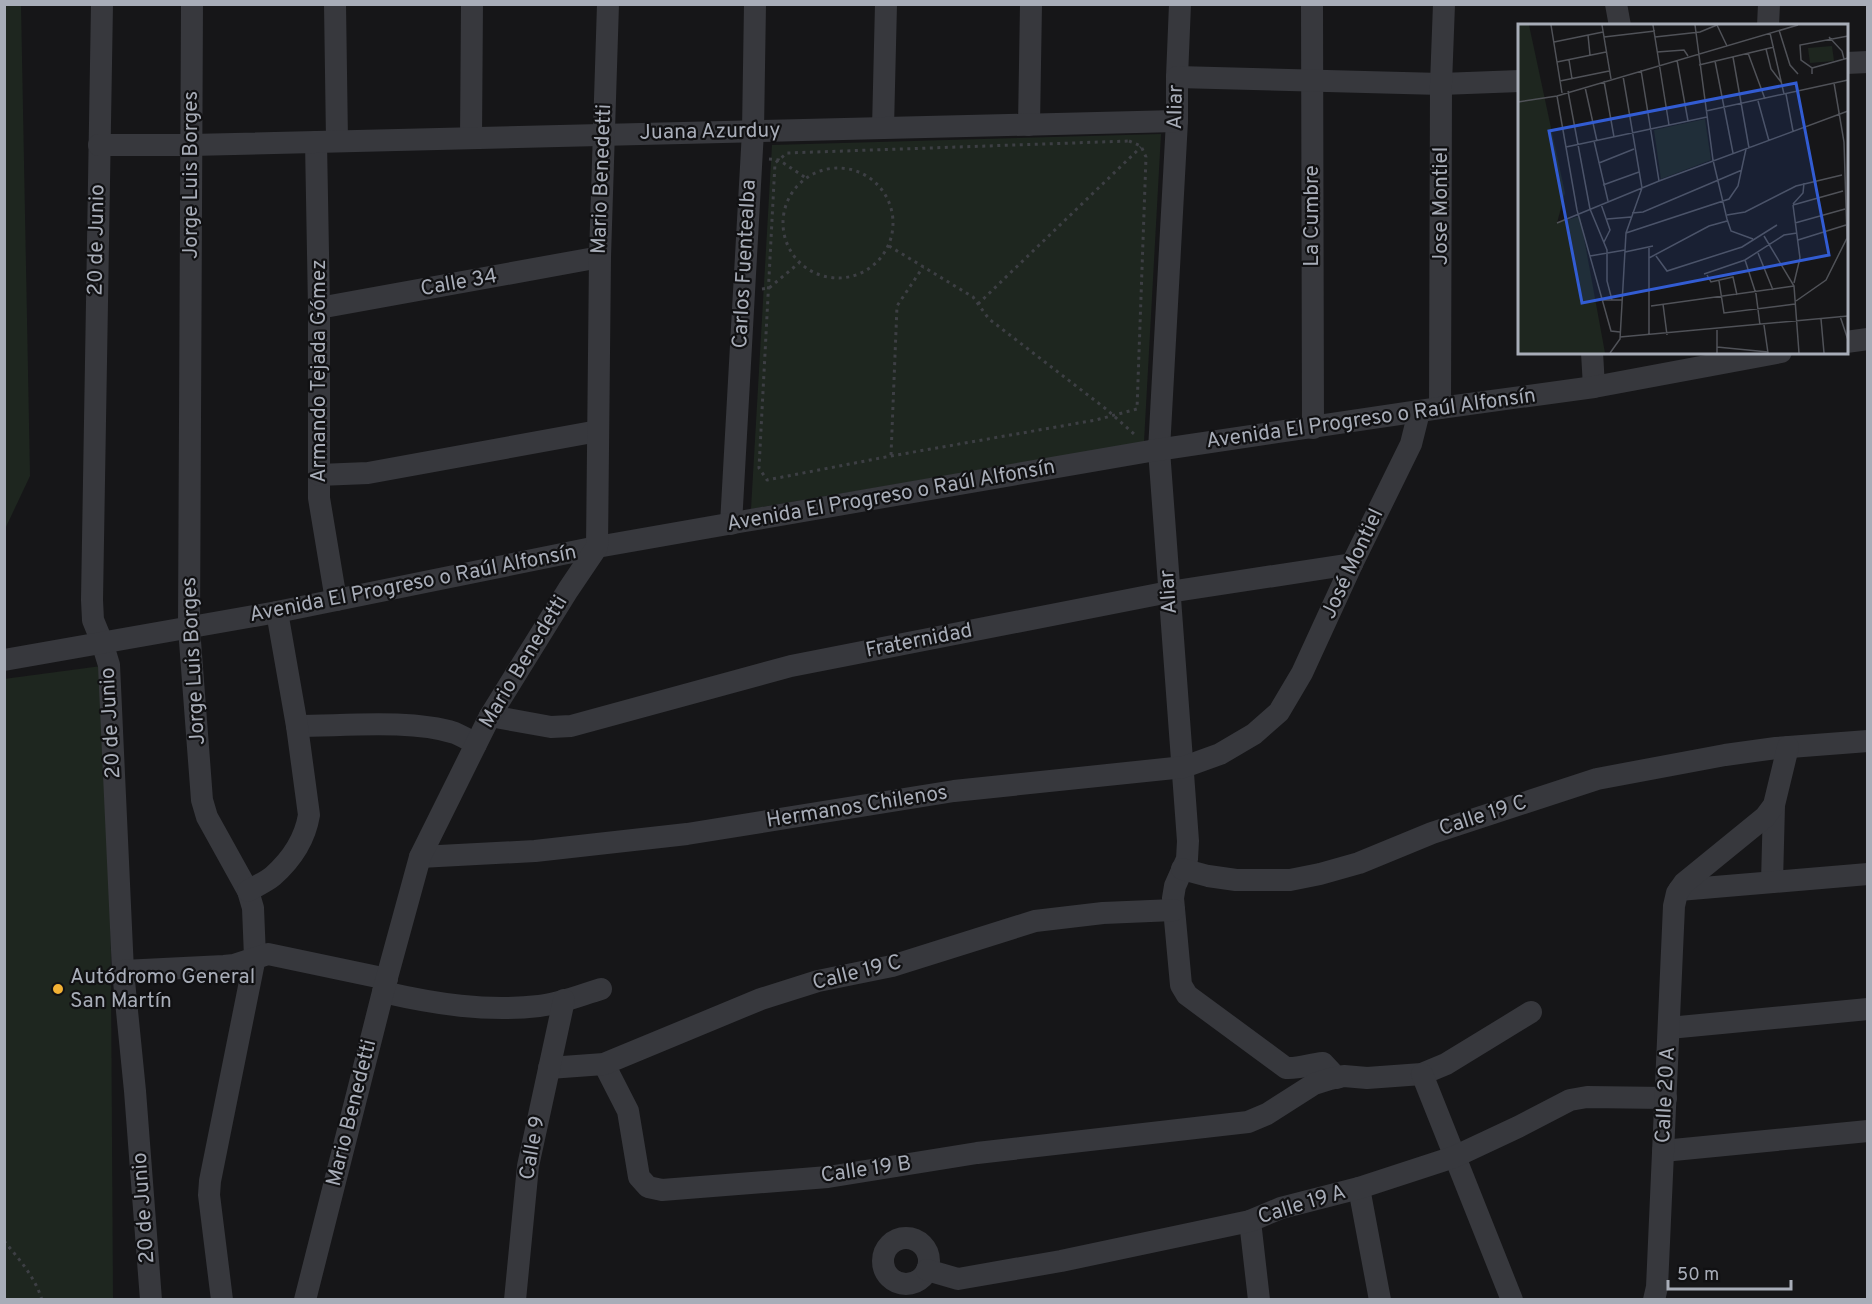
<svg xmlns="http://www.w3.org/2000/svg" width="1872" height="1304" font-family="Overpass,sans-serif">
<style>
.green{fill:#1e261f}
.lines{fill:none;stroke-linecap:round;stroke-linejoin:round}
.path{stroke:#3d3f44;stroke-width:3;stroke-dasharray:3 4.5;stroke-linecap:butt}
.minor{stroke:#37383d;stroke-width:22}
.poi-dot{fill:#f2b134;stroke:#111113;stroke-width:2}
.labels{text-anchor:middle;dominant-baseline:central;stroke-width:4.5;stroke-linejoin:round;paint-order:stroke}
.street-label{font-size:21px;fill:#a8adb8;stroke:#111113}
.poi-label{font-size:21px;fill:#a8adb8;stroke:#111113;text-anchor:start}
.inset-road{fill:none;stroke:#505258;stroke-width:1.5}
.view{fill:#325cd3;fill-opacity:0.15;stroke:#325cd3;stroke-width:3}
.inset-edge{fill:none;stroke:#a8adb8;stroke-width:3}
</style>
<rect width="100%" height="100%" fill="#161618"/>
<!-- green -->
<g class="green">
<polygon points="21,5 30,476 5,529 4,5"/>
<polygon points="1161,134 1144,442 751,509 772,145"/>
<polygon points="109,665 113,1299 5,1299 4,679"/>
</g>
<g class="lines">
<!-- path -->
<g class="path">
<polygon points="1129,141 1141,146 1146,157 1137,409 1096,420 891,456 767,480 759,468 775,163 787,153"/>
<polyline points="769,159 779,160 806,178"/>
<circle cx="838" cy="223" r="55"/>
<polyline points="889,246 973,297 989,319 1106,409 1134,434"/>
<polyline points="762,289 769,288 799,263"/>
<polyline points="978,304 1141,147"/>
<polyline points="891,455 897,306 923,267"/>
<path d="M4 1241C19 1259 35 1277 42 1300"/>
</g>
<!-- minor -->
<g class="minor">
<polyline points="102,4 92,600 93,620 102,642 109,665 123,971 135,1091 151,1300"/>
<polyline points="192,4 189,628 202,800 207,817 248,891 253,908 255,957 210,1181 209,1195 222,1300"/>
<polyline points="335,4 337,141"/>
<path d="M1180 4 1177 77V121L1159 450 1188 841 1187 859 1175 886 1173 898 1181 985 1187 995 1286 1068C1299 1069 1310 1064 1323 1063L1337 1078"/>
<polyline points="1312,4 1313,428"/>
<polyline points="1616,4 1620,26"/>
<polyline points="1768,26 1769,4"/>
<polyline points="1846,63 1868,62"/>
<polyline points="1177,77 1441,84 1520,81"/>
<polyline points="1029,125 1031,4"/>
<polyline points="883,128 886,4"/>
<polyline points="471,138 472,4"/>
<polyline points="316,142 319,308 319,498 336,600"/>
<polyline points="99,145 191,145 1177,121"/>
<polyline points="319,308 600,257"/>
<polyline points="1846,342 1868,339"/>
<polyline points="1592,352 1594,387"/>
<polyline points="1440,408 1441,84 1444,4"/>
<polyline points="319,475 368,473 598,431"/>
<polyline points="731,524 753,131 755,4"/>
<polyline points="4,660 277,612 597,547 745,521 1150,451 1440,408 1594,387 1781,352"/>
<polyline points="490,716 551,727 571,726 791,666 1169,592 1352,564"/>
<path d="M297 726C344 726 410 719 455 733 462 736 469 740 476 744"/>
<polyline points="420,857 535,851 687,834 954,791 1184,767 1220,754 1254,734 1279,712 1302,673 1352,564 1411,444 1419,412"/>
<polyline points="1182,869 1208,876 1236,880 1290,880 1320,874 1359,863 1432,833 1597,779 1725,755 1776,748 1868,741"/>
<polyline points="1772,882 1774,805"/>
<polyline points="1679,890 1868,874"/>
<path d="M248 891C256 886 266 882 273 876 291 860 305 839 309 815L297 726 277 612"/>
<polyline points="123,971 224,966 234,965 268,954 387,979"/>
<path d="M383 992C435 1004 486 1012 539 1006 560 1004 581 995 601 989"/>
<polyline points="1669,1028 1868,1009"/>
<polyline points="604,1064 628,1111 639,1177 648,1187 662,1190 828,1177 977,1153 1248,1122 1267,1114 1314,1084 1330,1079 1344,1076 1367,1078 1422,1074 1446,1064 1531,1012"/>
<polyline points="549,1068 604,1064 761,999 818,981 892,966 1035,921 1103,913 1174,910"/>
<polyline points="1422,1074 1512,1300"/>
<polyline points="1663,1151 1868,1131"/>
<polyline points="1359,1188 1380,1300"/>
<polyline points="1250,1221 1259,1300"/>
<circle cx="906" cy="1261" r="23"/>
<polyline points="927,1270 958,1279 1061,1261 1250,1221 1281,1208 1359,1188 1454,1157 1518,1127 1570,1100 1587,1097 1666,1098"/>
<polyline points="305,1300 383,992 420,857 490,716 568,590 597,547 600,257 608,4"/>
<polyline points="515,1300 528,1166 564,1000"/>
<polyline points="1654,1300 1657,1287 1674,906 1677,893 1684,883 1765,817 1774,805 1788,747"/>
</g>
</g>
<!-- markers -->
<circle class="poi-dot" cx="58" cy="989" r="6"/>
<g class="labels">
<!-- street labels -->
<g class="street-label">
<text transform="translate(1176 107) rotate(-89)">Aliar</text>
<text transform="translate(710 132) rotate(-1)">Juana Azurduy</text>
<text transform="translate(191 175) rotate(-90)">Jorge Luis Borges</text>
<text transform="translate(602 179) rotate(-88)">Mario Benedetti</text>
<text transform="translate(1441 206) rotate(-90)">Jose Montiel</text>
<text transform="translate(1312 216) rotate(-90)">La Cumbre</text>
<text transform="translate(97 240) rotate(-89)">20 de Junio</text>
<text transform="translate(745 264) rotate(-87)">Carlos Fuentealba</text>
<text transform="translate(459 283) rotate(-10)">Calle 34</text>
<text transform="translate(319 371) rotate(-90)">Armando Tejada Gómez</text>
<text transform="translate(1371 419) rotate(-8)">Avenida El Progreso o Raúl Alfonsín</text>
<text transform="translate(891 496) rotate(-10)">Avenida El Progreso o Raúl Alfonsín</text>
<text transform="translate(1353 564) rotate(-65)">José Montiel</text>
<text transform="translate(413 584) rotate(-11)">Avenida El Progreso o Raúl Alfonsín</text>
<text transform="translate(1169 592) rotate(-94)">Aliar</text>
<text transform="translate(919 641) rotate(-11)">Fraternidad</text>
<text transform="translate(194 661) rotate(-93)">Jorge Luis Borges</text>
<text transform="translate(524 662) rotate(-59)">Mario Benedetti</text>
<text transform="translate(111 723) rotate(-93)">20 de Junio</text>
<text transform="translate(857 807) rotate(-9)">Hermanos Chilenos</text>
<text transform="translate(1483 816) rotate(-18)">Calle 19 C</text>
<text transform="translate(857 973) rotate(-14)">Calle 19 C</text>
<text transform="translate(1666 1095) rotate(-87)">Calle 20 A</text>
<text transform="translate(352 1113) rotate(-76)">Mario Benedetti</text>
<text transform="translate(533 1148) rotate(-80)">Calle 9</text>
<text transform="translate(866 1170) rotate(-8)">Calle 19 B</text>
<text transform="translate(1302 1205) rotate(-17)">Calle 19 A</text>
<text transform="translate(144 1208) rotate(-94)">20 de Junio</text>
</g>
<!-- poi labels -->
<g class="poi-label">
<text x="70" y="977">Autódromo General<tspan x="70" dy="24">San Martín</tspan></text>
</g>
</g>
<!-- overview -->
<g transform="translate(1518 24)">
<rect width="330" height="330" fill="#161618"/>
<path d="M0 1H11L47 169 39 199 62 192 87 329H0ZM314 22 316 37 292 39 290 24ZM187 95 193 136 143 155 136 106Z" fill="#1e261f"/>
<path class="inset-road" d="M33 1 44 69M84 1 93 55M135 1 151 101M177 1 195 136 209 195 213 207 235 215M199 1 209 22M261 6 272 41 280 50M252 9 266 70M70 11 72 31M86 13 137 7M137 13 182 8 199 1M311 13 324 27 326 35M36 18 85 8M248 25 253 45 263 58M139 28 166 26 170 32M230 29 247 75M215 33 231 124M51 36 54 55M159 36 170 97M197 37 215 129M39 38 88 28M181 41 256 23M294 44 330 34M123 46 141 157M294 50V44L283 36 282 21 330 12M42 57 91 47M86 57 96 113M67 63 79 117M50 67 72 185 89 226V257L94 276M268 70 275 107M39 72 59 186 93 307 102 308M240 77 251 117M0 78 39 72 280 1M188 87 330 56M76 117 90 177M48 123 189 93M81 139 116 125M85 161 121 148M83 180 92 206 86 218M275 180 285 169 286 159M275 181 282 234 276 259M275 181 325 167M114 189 125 188 224 146M209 191 227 188 278 162 324 151M89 195 113 193M39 199 141 157 330 87M277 199 327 185M108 209 211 175 220 162 228 125M246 212 276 262 281 329M280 216 328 201M107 228 135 222M240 229 255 266M72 232 107 226M138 232 149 247 224 223 259 201M131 234 191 202 209 197M227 236 238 270 242 301M186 250 227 236 266 211 279 209M189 251 193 258 215 253 219 271M201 257 206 289 277 280M85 276H104M278 277 308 256 329 214 326 118 316 59M145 280 149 311M133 282 276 262M322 292 330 316M303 295 306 329M246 301 250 329M199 306V329M131 312V224M102 313 330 292M199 323 250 328M92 329 102 315 108 209 124 164 105 52"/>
<path class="view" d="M278 59 311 231 64 279 31 107Z"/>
<rect width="330" height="330" class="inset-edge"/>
</g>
<!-- border -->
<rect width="1872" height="1304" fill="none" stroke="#a8adb8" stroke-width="12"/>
<!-- scale -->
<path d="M1668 1280v9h123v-9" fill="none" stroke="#a8adb8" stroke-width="3"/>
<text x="1677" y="1280" font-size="18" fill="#a8adb8" stroke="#111113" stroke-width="4.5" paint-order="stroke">50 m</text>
</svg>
